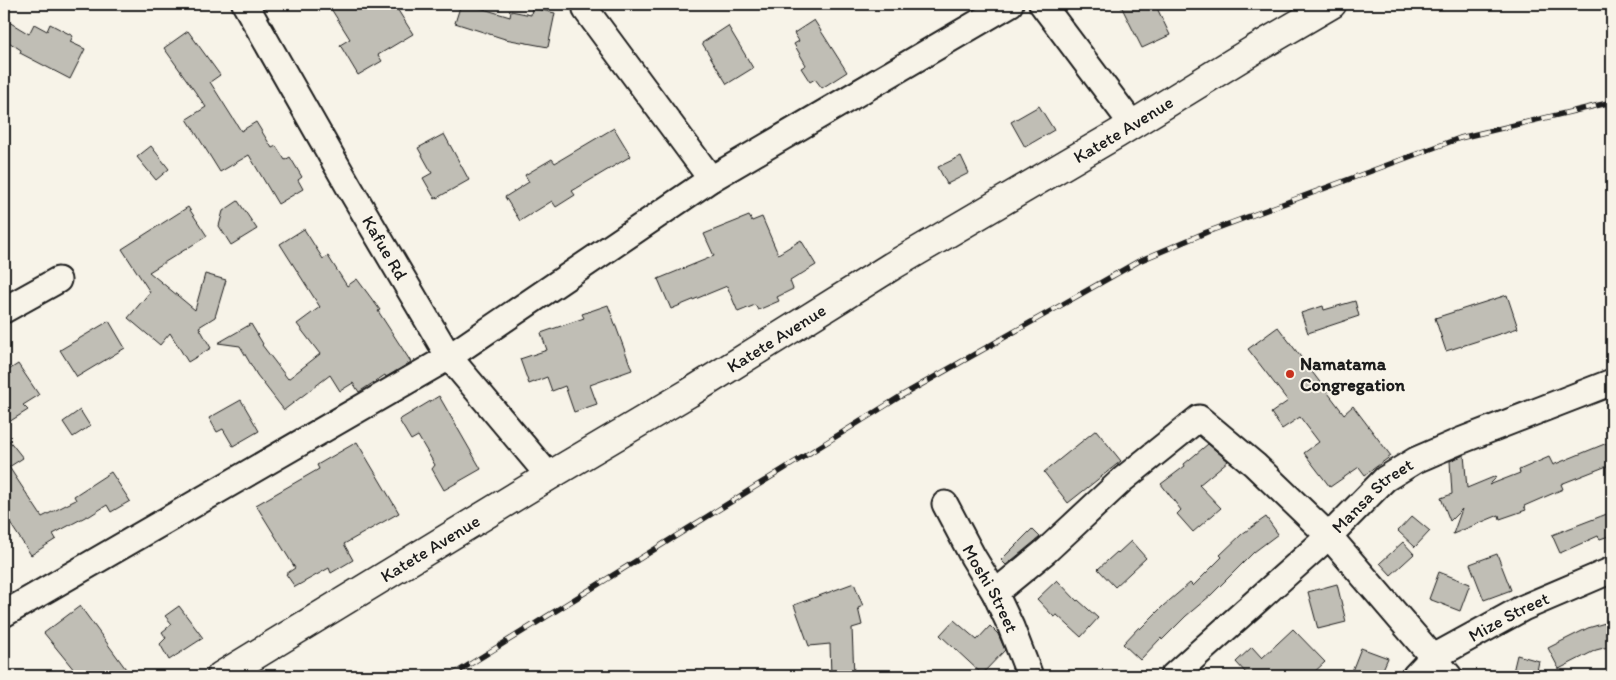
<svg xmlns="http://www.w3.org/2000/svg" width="1616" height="680" font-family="Itim,sans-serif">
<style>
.building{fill:#c0beb5;stroke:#1c1c1c}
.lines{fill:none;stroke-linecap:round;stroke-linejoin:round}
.street-casing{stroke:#1c1c1c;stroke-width:29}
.secondary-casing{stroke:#1c1c1c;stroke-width:31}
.street{stroke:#f7f3e8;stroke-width:25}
.secondary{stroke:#f7f3e8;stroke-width:28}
.rail-casing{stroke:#1c1c1c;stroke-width:5.5}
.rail{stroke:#f7f3e8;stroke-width:4;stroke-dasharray:11;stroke-linecap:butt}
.poi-dot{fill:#c8321e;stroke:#f7f3e8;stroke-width:2}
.labels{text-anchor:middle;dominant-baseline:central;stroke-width:4;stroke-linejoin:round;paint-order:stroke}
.street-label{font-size:18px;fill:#1c1c1c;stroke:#f7f3e8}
.poi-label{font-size:18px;font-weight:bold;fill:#1c1c1c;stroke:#f7f3e8;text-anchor:start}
</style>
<rect width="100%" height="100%" fill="#f7f3e8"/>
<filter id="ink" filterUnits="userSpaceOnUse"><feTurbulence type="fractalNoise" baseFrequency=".02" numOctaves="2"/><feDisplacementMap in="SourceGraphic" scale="10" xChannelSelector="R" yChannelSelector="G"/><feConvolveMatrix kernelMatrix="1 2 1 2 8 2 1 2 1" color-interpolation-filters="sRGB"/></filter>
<g filter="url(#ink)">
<!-- building -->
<g class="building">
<polygon points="328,4 394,4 413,34 378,55 382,61 358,75 340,45 350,39"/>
<polygon points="461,4 467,4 510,17 511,11 531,15 532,8 555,13 548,47 505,39 455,23"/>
<polygon points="1120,4 1155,4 1170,35 1142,48"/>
<polygon points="4,19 29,34 34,24 47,31 50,24 73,36 70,42 85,49 70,79 20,53 21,50 4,39"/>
<polygon points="814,20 847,72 822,88 815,79 810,82 801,68 806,65 794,44 799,41 794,33"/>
<polygon points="728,26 753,68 727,84 702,43"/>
<polygon points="188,31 220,75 210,82 241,131 256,122 272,148 276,146 285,160 290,157 302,177 298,180 303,189 278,204 249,155 220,172 187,119 206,107 164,48"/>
<polygon points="1039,106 1054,130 1025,147 1011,122"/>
<polygon points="614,128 631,156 572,191 575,195 556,207 552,201 520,221 505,197 529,182 525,175 552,159 555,163"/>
<polygon points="444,134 469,180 435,199 423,178 432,173 418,148"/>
<polygon points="151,146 169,169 156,180 137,157"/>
<polygon points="961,156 969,173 947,184 938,167"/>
<polygon points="238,201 257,229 231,245 219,226 223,211"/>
<polygon points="188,207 207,236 149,272 195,310 205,274 226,280 215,317 199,327 211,348 188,362 170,333 160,345 128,318 150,292 122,249"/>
<polygon points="749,216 752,221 762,217 778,254 801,240 816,265 790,281 793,289 777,297 779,301 758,310 755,305 738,312 727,286 671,309 658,279 714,256 704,234"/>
<polygon points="304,229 323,259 328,256 347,286 357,279 380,310 378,311 411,362 386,377 385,375 359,392 353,383 340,391 330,375 284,410 257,375 240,346 218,343 251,324 263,344 262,345 288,379 320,354 297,324 320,307 280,244"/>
<polygon points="1507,295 1518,328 1446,351 1435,318"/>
<polygon points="1355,301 1359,316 1308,333 1301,313 1323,306 1324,310"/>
<polygon points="608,305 632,370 590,385 597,404 574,412 565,386 552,391 547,377 529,384 520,359 547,350 541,333 584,318 582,314"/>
<polygon points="109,321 125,348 77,377 60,350"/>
<polygon points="1278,327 1344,414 1353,406 1391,456 1365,475 1359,467 1330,487 1304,453 1319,442 1300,417 1282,429 1271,413 1288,401 1248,349"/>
<polygon points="18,364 39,395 23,405 28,410 4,425 4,373"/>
<polygon points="439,396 481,469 444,490 432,469 435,465 418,436 411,440 399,420"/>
<polygon points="241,400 259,431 233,446 223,429 217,432 209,418"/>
<polygon points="80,410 90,426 73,437 63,422"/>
<polygon points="1096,430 1121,461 1068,503 1044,472"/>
<polygon points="4,434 23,458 9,467 42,517 76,500 74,496 111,472 130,501 111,512 107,505 88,517 87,516 53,534 56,539 31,555 4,514"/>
<polygon points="1612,441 1612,464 1561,484 1563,489 1524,506 1526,510 1500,519 1499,515 1453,534 1462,509 1450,521 1441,498 1452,494 1450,461 1464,455 1467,488 1496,476 1497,477 1489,485 1520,473 1519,470 1549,457 1553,465"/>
<polygon points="357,442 399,513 344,544 353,560 331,573 329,568 295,587 286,574 295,568 256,505 319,469 317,465"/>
<polygon points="1208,444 1228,461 1199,485 1221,508 1193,532 1177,514 1181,510 1161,484 1185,466 1184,464"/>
<polygon points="1612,512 1612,535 1600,539 1598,536 1560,553 1552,535"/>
<polygon points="1412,516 1430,531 1415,547 1398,531"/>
<polygon points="1266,517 1278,534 1254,552 1211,595 1186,616 1162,640 1161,638 1140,660 1123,644 1139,627 1140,629 1163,606 1190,583 1193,586 1222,557 1220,555 1242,534"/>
<polygon points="1032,529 1040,537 1006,565 1001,560"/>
<polygon points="1131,541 1146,558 1115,587 1098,569 1117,552 1118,553"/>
<polygon points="1403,542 1414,554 1391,575 1380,563"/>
<polygon points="1497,554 1511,590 1484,600 1470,564"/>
<polygon points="1439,572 1470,584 1460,611 1429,599"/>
<polygon points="1057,580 1077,601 1078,600 1098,618 1081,637 1057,615 1054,617 1037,599"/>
<polygon points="854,583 863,606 858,608 862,625 852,628 854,676 831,676 830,644 809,646 794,605"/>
<polygon points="1337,584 1346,622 1318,629 1308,592"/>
<polygon points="80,606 131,676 79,676 44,633"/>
<polygon points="179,606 203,638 169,660 160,644 166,638 162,632 172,624 165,616"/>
<polygon points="954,620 977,640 990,626 998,634 1005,650 982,674 940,635"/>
<polygon points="1612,621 1612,646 1596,650 1559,669 1548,648 1588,628"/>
<polygon points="1293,629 1325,662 1310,676 1242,676 1246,673 1236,662 1252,647 1262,658"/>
<polygon points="1361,648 1388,658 1380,676 1350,676"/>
<polygon points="1517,655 1539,661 1536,676 1512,676"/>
</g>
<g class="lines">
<defs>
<g id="street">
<path id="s1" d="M245 4 349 187 449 357 549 476"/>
<polyline points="1042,4 1132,124"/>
<polyline points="586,10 711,179"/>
<polyline points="4,310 58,280"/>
<path id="s2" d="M945 504 973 557 995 593 1011 627 1030 676"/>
<polyline points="995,593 1046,551 1122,480 1199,418 1255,465 1329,536 1449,676"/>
<polyline points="4,614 449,357 711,179 1010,4"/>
<path id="s3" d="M1173 676 1329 536 1385 479 1416 460 1460 441 1612 382"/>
<path id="s4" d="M1415 676 1432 658 1523 608 1612 570"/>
</g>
<g id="secondary">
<path id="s5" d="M221 676 549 476 689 393 892 266 1117 134 1255 49 1332 4"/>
</g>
</defs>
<!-- street casing -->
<use href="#street" class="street-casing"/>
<!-- secondary casing -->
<use href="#secondary" class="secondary-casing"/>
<!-- street -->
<use href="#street" class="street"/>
<!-- secondary -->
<use href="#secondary" class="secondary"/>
<defs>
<polyline id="rail" points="451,676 901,396 1139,261 1207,232 1460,138 1612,102"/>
</defs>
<!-- rail casing -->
<use href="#rail" class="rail-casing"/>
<!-- rail -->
<use href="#rail" class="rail"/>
</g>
</g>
<!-- markers -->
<circle class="poi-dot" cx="1290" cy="374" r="5"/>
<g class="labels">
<!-- street labels -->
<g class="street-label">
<text stroke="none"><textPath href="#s5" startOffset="1055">Katete Avenue</textPath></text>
<text stroke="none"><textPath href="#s1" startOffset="281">Kafue Rd</textPath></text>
<text stroke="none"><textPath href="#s5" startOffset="650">Katete Avenue</textPath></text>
<text stroke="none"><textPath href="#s3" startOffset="269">Mansa Street</textPath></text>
<text stroke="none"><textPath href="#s5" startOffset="245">Katete Avenue</textPath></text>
<text stroke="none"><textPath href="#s2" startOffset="96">Moshi Street</textPath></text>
<text stroke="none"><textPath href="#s4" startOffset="112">Mize Street</textPath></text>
</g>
<!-- poi labels -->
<g class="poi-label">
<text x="1300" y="364">Namatama<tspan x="1300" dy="21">Congregation</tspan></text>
</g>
</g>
<!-- margin -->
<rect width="1616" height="680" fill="none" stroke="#f7f3e8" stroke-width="20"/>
<rect x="10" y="10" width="1596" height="660" fill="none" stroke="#1c1c1c" stroke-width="2" filter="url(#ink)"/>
</svg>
